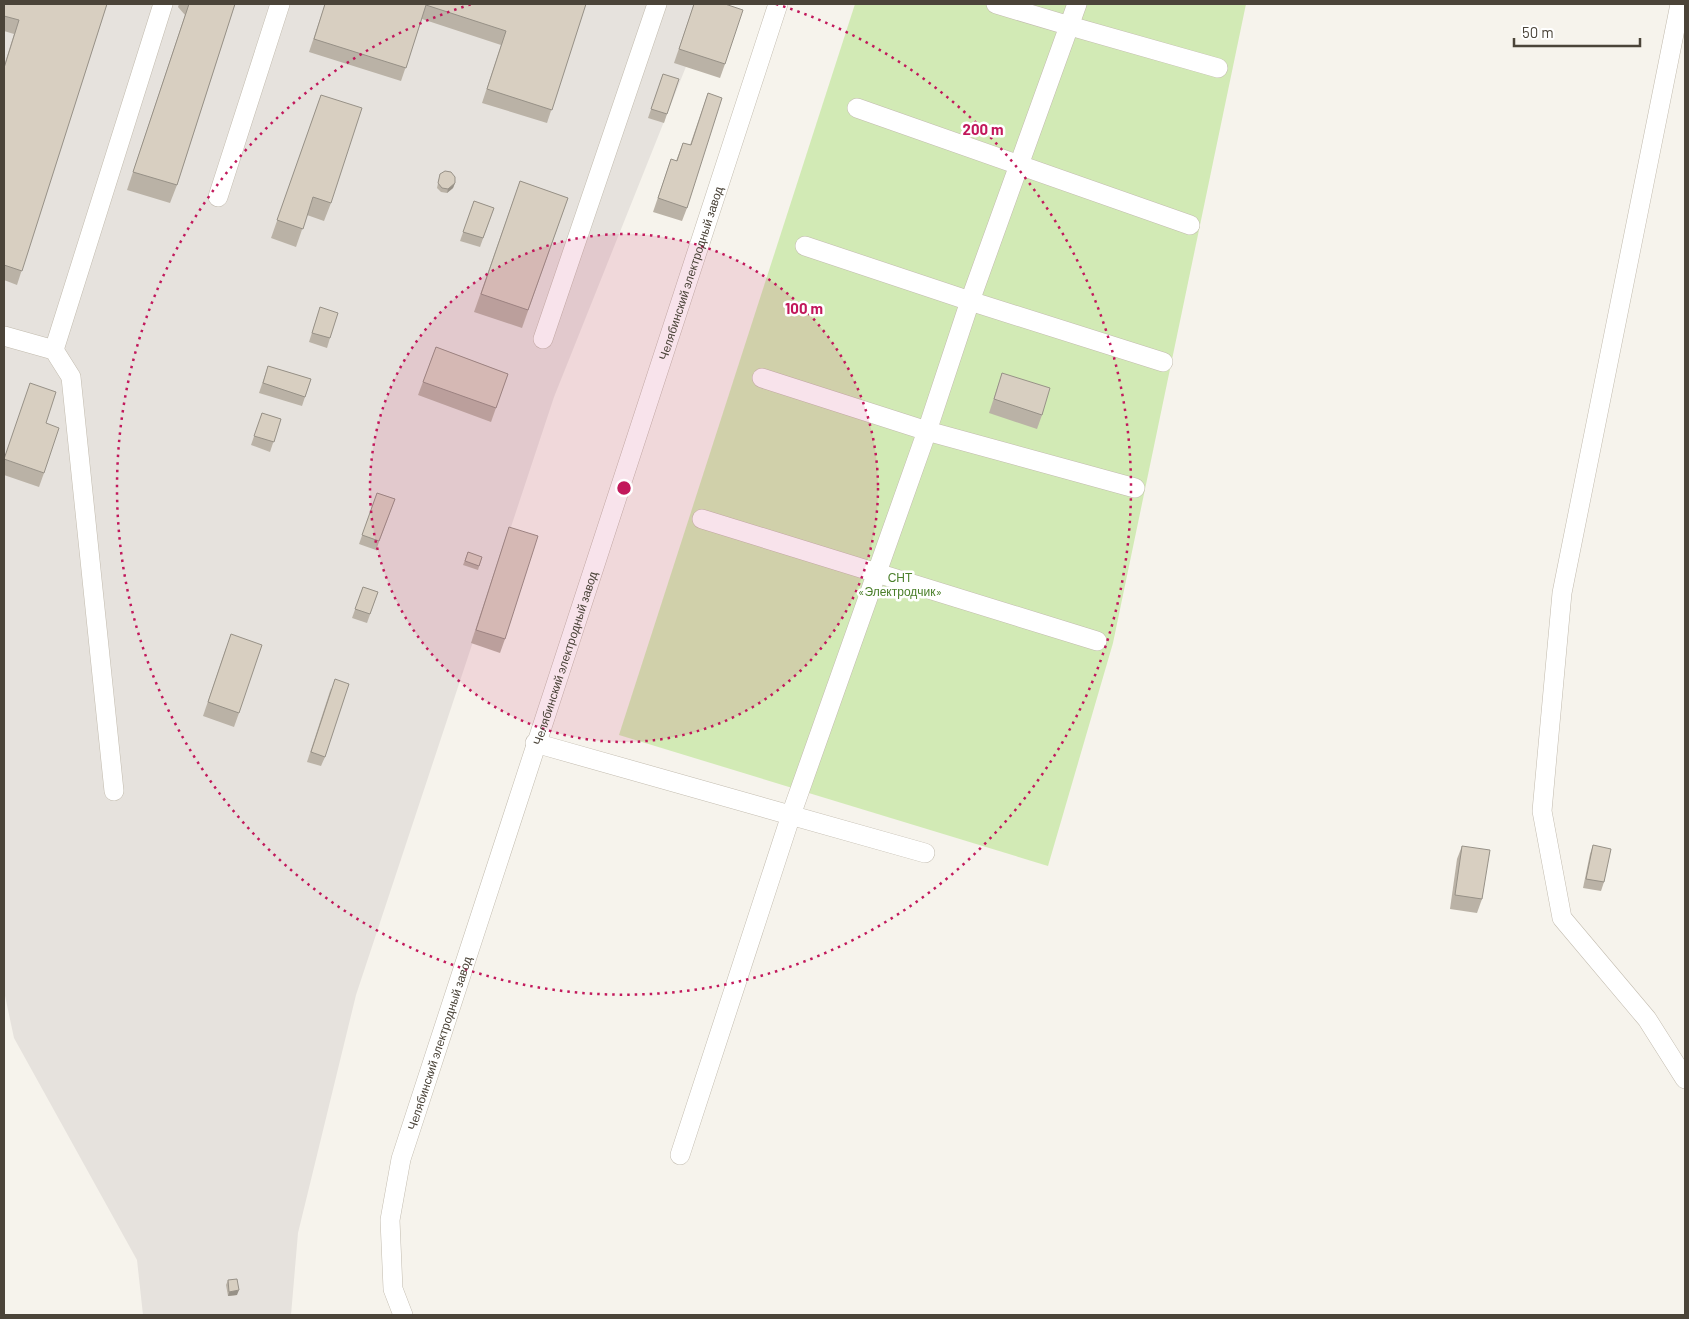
<svg xmlns="http://www.w3.org/2000/svg" width="1689" height="1319" font-family="Barlow,sans-serif">
<style>
.industrial{fill:#e6e2dd}
.green{fill:#d2eab5}
.lines{fill:none;stroke-linecap:round;stroke-linejoin:round}
.minor-casing{stroke:#c2bbae;stroke-width:20}
.minor{stroke:#fff;stroke-width:19}
.wall{fill:#bab2a6}
.shaded-wall{fill:#979187}
.building{fill:#d8cfc1;stroke:#979187}
.ring{fill:none;stroke:#c2185b;stroke-width:2.5;stroke-dasharray:2.5 5}
.labels{text-anchor:middle;dominant-baseline:central;stroke-width:5;stroke-linejoin:round;paint-order:stroke}
.street-label{font-size:12px;fill:#4b4439;stroke:#fff}
.park-label{font-size:12px;fill:#4a7f2a;stroke:#fff}
.centre{fill:#c2185b;stroke:#fff;stroke-width:2.5}
.ring-label{font-size:15px;text-anchor:middle;font-weight:bold;fill:#c2185b;stroke:#fff;stroke-width:5;stroke-linejoin:round;paint-order:stroke}
</style>
<rect width="100%" height="100%" fill="#f6f3ec"/>
<!-- industrial -->
<polygon class="industrial" points="4,4 711,4 554,397 356,995 298,1233 291,1315 143,1315 137,1260 14,1038 4,991"/>
<!-- green -->
<polygon class="green" points="855,4 1246,4 1113,643 1048,866 619,735"/>
<g class="lines">
<defs>
<g id="minor">
<polyline points="996,4 1070,26 1218,68"/>
<polyline points="1680,4 1562,593 1542,811 1562,918 1647,1019 1685,1079"/>
<polyline points="857,108 1190,225"/>
<polyline points="218,197 280,4"/>
<polyline points="805,246 970,301 1163,362"/>
<polyline points="4,336 54,350 71,377 114,791"/>
<polyline points="543,339 657,4"/>
<polyline points="54,350 163,4"/>
<polyline points="762,378 927,431 1135,488"/>
<polyline points="702,519 1097,641"/>
<polyline points="535,743 925,853"/>
<polyline points="680,1155 791,815 927,431 970,301 1077,4"/>
<path id="s1" d="M403 1315 393 1289 390 1220 401 1159 778 4"/>
</g>
</defs>
<!-- minor casing -->
<use href="#minor" class="minor-casing"/>
<!-- minor -->
<use href="#minor" class="minor"/>
</g>
<!-- wall -->
<g class="wall">
<polygon points="4,4 107,4 17,285 4,280 4,66 14,34 4,31"/>
<polygon points="179,4 235,4 177,185 170,203 127,190 185,15 178,7"/>
<polygon points="325,4 586,4 547,123 482,103 501,45 422,19 401,81 309,52"/>
<polygon points="694,4 725,64 720,78 674,63"/>
<polygon points="663,74 667,114 664,123 648,118"/>
<polygon points="708,93 687,208 682,221 653,212 671,159 676,161 683,143 690,145"/>
<polygon points="321,95 331,203 324,221 307,215 296,247 271,238"/>
<polygon points="440,174 455,183 453,188 447,193 441,192 437,188"/>
<polygon points="520,181 568,198 522,328 474,312"/>
<polygon points="474,201 494,208 480,247 460,241"/>
<polygon points="320,307 330,338 327,348 309,342"/>
<polygon points="436,347 508,374 491,422 418,395"/>
<polygon points="268,366 311,379 302,406 259,393"/>
<polygon points="1002,373 1042,415 1037,429 989,413"/>
<polygon points="262,413 281,419 270,452 251,445"/>
<polygon points="4,459 44,473 39,487 4,475"/>
<polygon points="377,493 395,499 376,550 359,544"/>
<polygon points="509,527 505,639 500,653 471,643"/>
<polygon points="468,552 482,557 478,570 463,565"/>
<polygon points="363,587 378,592 367,623 352,618"/>
<polygon points="226,648 239,713 234,727 203,716"/>
<polygon points="331,688 325,757 321,766 307,762"/>
<polygon points="1593,845 1604,882 1601,891 1583,888 1590,854"/>
<polygon points="1462,846 1482,899 1477,913 1450,909 1457,859"/>
<polygon points="228,1280 237,1295 228,1296 226,1285"/>
</g>
<!-- shaded-wall -->
<g class="shaded-wall">
<polygon points="455,183 453,188 447,193 448,189"/>
<polygon points="239,1290 237,1295 228,1296 229,1292"/>
</g>
<!-- building -->
<g class="building">
<polygon points="4,4 107,4 22,271 4,265 4,68 19,20 4,16"/>
<polygon points="189,4 235,4 177,185 133,172"/>
<polygon points="325,4 586,4 552,110 487,89 506,31 426,5 406,68 314,39"/>
<polygon points="694,4 725,4 743,10 725,64 679,49"/>
<polygon points="663,74 679,79 667,114 651,109"/>
<polygon points="708,93 722,98 687,208 658,198 671,159 677,161 683,143 691,145"/>
<polygon points="321,95 362,108 331,203 313,197 303,229 277,220"/>
<polygon points="445,171 451,172 455,177 455,183 448,189 442,188 438,183 440,174"/>
<polygon points="520,181 568,198 528,310 481,294"/>
<polygon points="474,201 494,208 483,238 463,232"/>
<polygon points="320,307 338,313 330,338 312,333"/>
<polygon points="436,347 508,374 496,408 423,382"/>
<polygon points="268,366 311,379 305,397 263,383"/>
<polygon points="1002,373 1050,388 1042,415 994,399"/>
<polygon points="30,383 56,392 46,423 59,428 44,473 4,459"/>
<polygon points="262,413 281,419 274,442 254,436"/>
<polygon points="377,493 395,499 379,541 362,535"/>
<polygon points="509,527 538,536 505,639 476,630"/>
<polygon points="468,552 482,557 479,566 465,561"/>
<polygon points="363,587 378,592 370,614 355,609"/>
<polygon points="231,634 262,645 239,713 208,702"/>
<polygon points="335,679 349,684 325,757 311,752"/>
<polygon points="1593,845 1611,849 1604,882 1586,879"/>
<polygon points="1462,846 1490,850 1482,899 1455,895"/>
<polygon points="237,1279 239,1290 229,1292 228,1280"/>
</g>
<!-- distance rings -->
<circle cx="624" cy="488" r="254" fill="#c2185b" fill-opacity=".12"/>
<g class="ring">
<circle cx="624" cy="488" r="254"/>
<path d="M776 4A507 507 0 1 1 472 4"/>
</g>
<g class="labels">
<!-- street labels -->
<g class="street-label">
<text stroke="none"><textPath href="#s1" startOffset="1091">Челябинский электродный завод</textPath></text>
<text stroke="none"><textPath href="#s1" startOffset="686">Челябинский электродный завод</textPath></text>
<text stroke="none"><textPath href="#s1" startOffset="281">Челябинский электродный завод</textPath></text>
</g>
<!-- park labels -->
<g class="park-label">
<text x="900" y="577">СНТ<tspan x="900" dy="14">«Электродчик»</tspan></text>
</g>
</g>
<circle cx="624" cy="488" r="8" class="centre"/>
<g class="ring-label">
<text x="983" y="135">200 m</text>
<text x="804" y="314">100 m</text>
</g>
<!-- border -->
<rect width="1689" height="1319" fill="none" stroke="#4b4439" stroke-width="10"/>
<!-- scale -->
<path d="M1514 38v8h126v-8" fill="none" stroke="#4b4439" stroke-width="2.5"/>
<text x="1522" y="38" font-size="15" fill="#4b4439" stroke="#ffffff" stroke-width="4" paint-order="stroke">50 m</text>
</svg>
